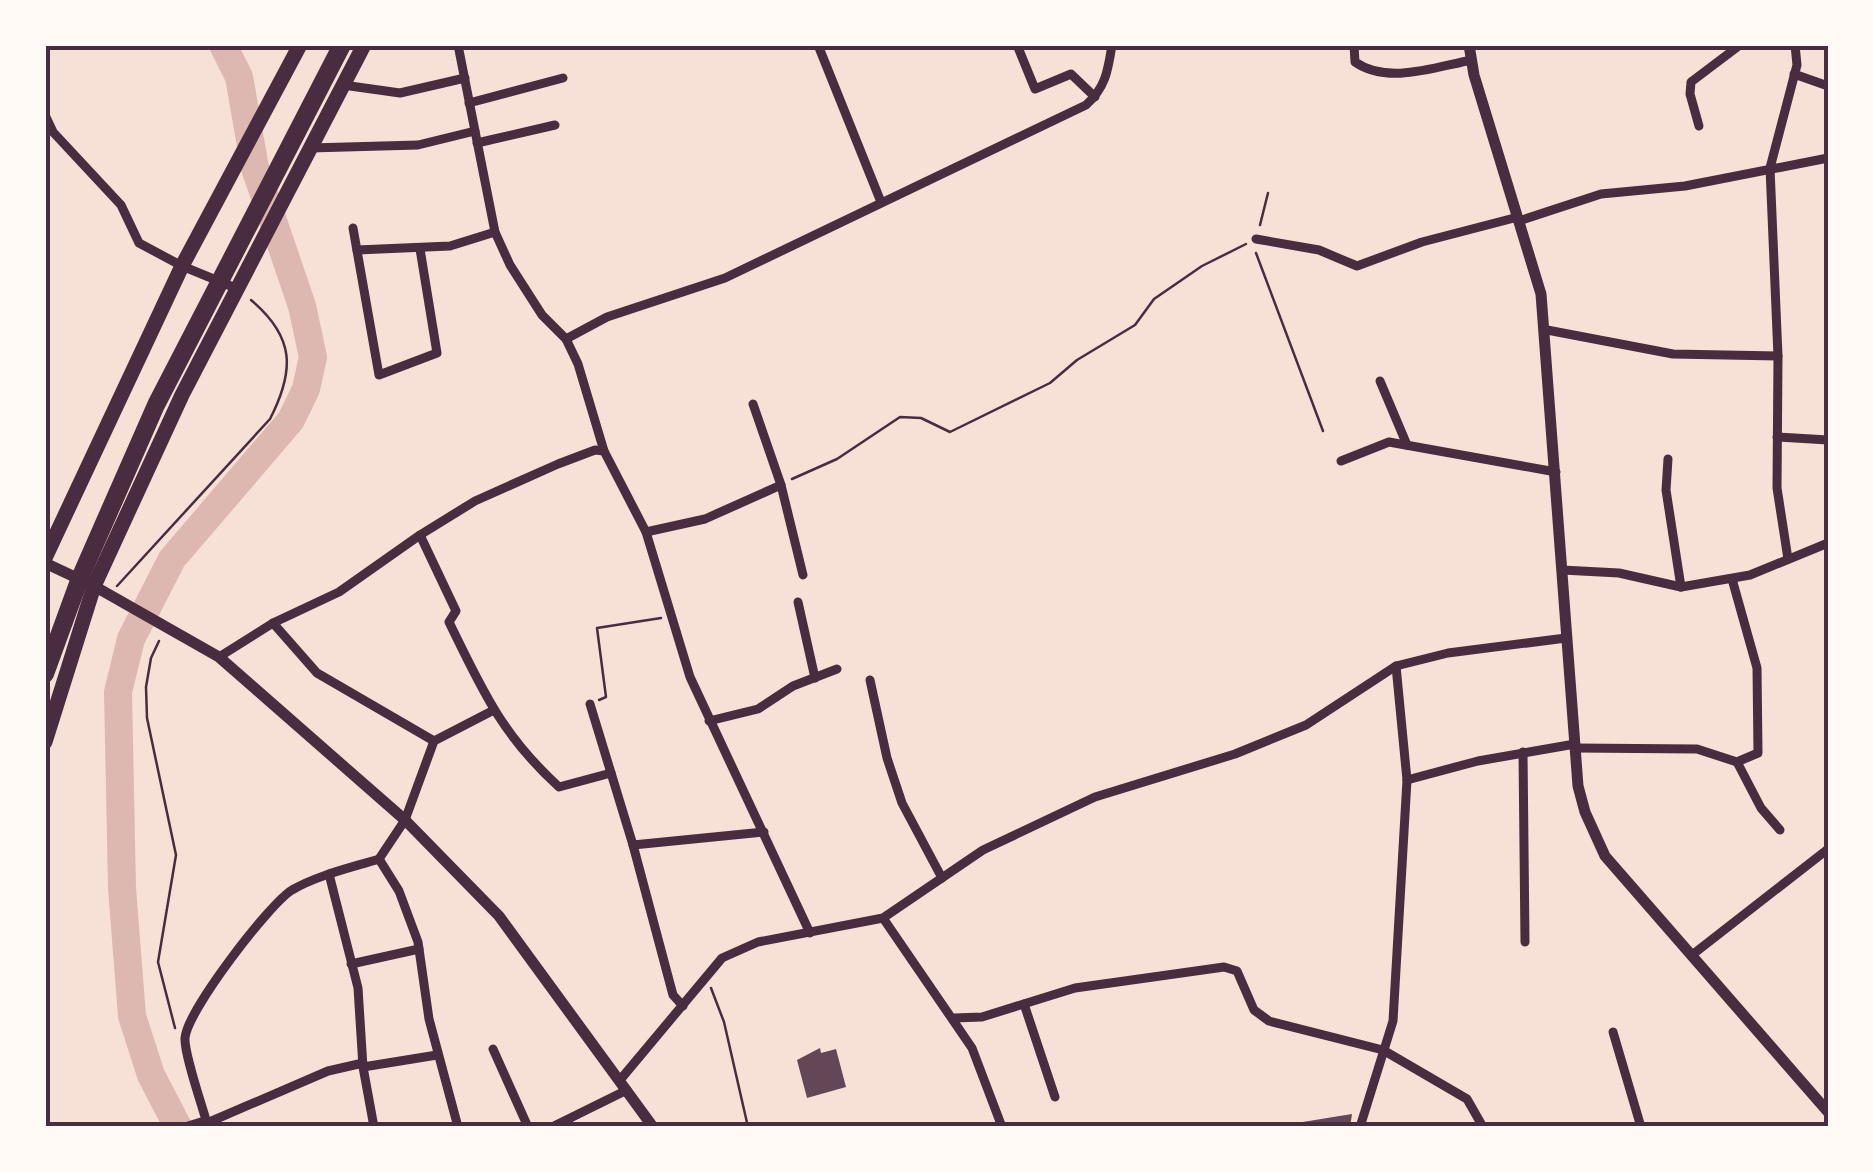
<svg xmlns="http://www.w3.org/2000/svg" width="1873" height="1172" font-family="'Sofia Sans Condensed',sans-serif">
<style>
.lines{fill:none;stroke-linecap:round;stroke-linejoin:round}
.river{stroke:#dcb8b0;stroke-width:28}
.building{fill:#644757}
.path{stroke:#4a2c40;stroke-width:2.5}
.minor{stroke:#4a2c40;stroke-width:9}
.tertiary{stroke:#4a2c40;stroke-width:11}
.trunk{stroke:#4a2c40;stroke-width:15}
.motorway{stroke:#4a2c40;stroke-width:18}
.neatline{fill:none;stroke:#4a2c40;stroke-width:4}
</style>
<rect width="100%" height="100%" fill="#f7e1d7"/>
<g class="lines">
<!-- river -->
<polyline class="river" points="178,1127 151,1075 132,1016 122,888 118,692 131,639 172,559 291,420 306,389 313,357 302,306 255,168 239,77 223,45"/>
</g>
<!-- building -->
<g class="building">
<polygon points="820,1048 821,1053 836,1049 846,1087 807,1098 797,1060"/>
<polygon points="1352,1114 1350,1127 1285,1127 1284,1125"/>
</g>
<g class="lines">
<!-- path -->
<g class="path">
<polyline points="1224,48 1224,45"/>
<polyline points="1260,225 1268,193"/>
<polyline points="1256,253 1323,431"/>
<polyline points="792,479 837,459 900,417 921,418 950,432 1050,383 1077,360 1135,325 1154,299 1202,266 1246,244"/>
<path d="M117 586 270 419C295 370 295 337 251 300"/>
<polyline points="159,641 151,658 146,687 147,718 176,855 158,962 175,1028"/>
<polyline points="599,700 606,697 597,628 661,618"/>
<polyline points="711,988 724,1022 748,1127"/>
</g>
<!-- minor -->
<g class="minor">
<polyline points="458,45 495,232 510,265 542,315 566,339 578,364 604,451 646,532 690,677 810,933"/>
<polyline points="818,45 881,202"/>
<polyline points="1017,45 1035,89 1071,74 1095,97"/>
<path d="M1354 45 1355 62C1388 85 1435 67 1472 60"/>
<polyline points="1794,74 1828,86"/>
<polyline points="343,85 400,93 465,78"/>
<polyline points="469,103 563,78"/>
<polyline points="45,115 53,132 121,205 139,243 182,266 238,289"/>
<polyline points="1699,126 1690,94 1691,82 1740,45"/>
<polyline points="477,143 555,125"/>
<polyline points="310,148 418,145 475,131"/>
<polyline points="1519,221 1601,194 1685,186 1828,158"/>
<polyline points="353,228 379,375 437,353 420,249"/>
<polyline points="1256,239 1319,250 1357,266 1422,242 1518,217"/>
<polyline points="357,250 450,246 495,232"/>
<polyline points="1547,330 1673,354 1778,356"/>
<path d="M566 339 607 317 725 278 1086 105C1106 87 1108 70 1112 45"/>
<polyline points="1380,381 1407,445"/>
<polyline points="753,404 781,485 803,575"/>
<polyline points="1777,437 1828,440"/>
<polyline points="1668,459 1666,490 1681,587"/>
<polyline points="1341,461 1389,442 1556,472"/>
<polyline points="646,532 705,519 781,485"/>
<path d="M420 535 456 611 449 622C482 690 502 735 559 787L611 773"/>
<polyline points="1788,559 1777,488 1778,356 1770,168 1797,65 1795,45"/>
<polyline points="1562,570 1619,573 1681,587 1750,575 1828,543"/>
<polyline points="798,602 815,678"/>
<polyline points="273,623 317,673 434,741"/>
<polyline points="219,657 273,623 339,592 420,535 475,501 558,464 595,450 604,451"/>
<polyline points="870,680 887,758 902,803 942,878"/>
<polyline points="590,704 633,845 673,995 683,1006"/>
<polyline points="709,721 758,709 793,686 837,669"/>
<polyline points="1575,748 1697,749 1737,762 1758,753 1757,668 1732,579"/>
<polyline points="1523,752 1525,942"/>
<polyline points="1737,762 1761,808 1780,830"/>
<polyline points="1407,780 1478,761 1575,744"/>
<polyline points="633,845 764,832"/>
<polyline points="379,859 399,891 418,942 429,1019 458,1127"/>
<polyline points="329,874 358,988 363,1067 374,1127"/>
<polyline points="883,918 972,1048 1002,1127"/>
<polyline points="1692,955 1828,849"/>
<polyline points="351,964 419,949"/>
<polyline points="1024,1004 1055,1097"/>
<polyline points="954,1018 982,1017 1075,988 1224,967 1237,971 1254,1010 1269,1021 1383,1050 1467,1099 1483,1127"/>
<polyline points="1613,1032 1641,1127"/>
<polyline points="493,1049 528,1127"/>
<polyline points="363,1067 437,1055"/>
<polyline points="620,1080 722,958 758,942 883,918 983,850 1095,797 1235,754 1306,725 1396,666 1448,653 1566,638"/>
<polyline points="207,1123 328,1071 363,1063"/>
<polyline points="185,1127 201,1122 218,1127"/>
<path d="M208 1127C203 1108 184 1054 185 1038 187 1011 269 904 292 890 318 875 350 868 379 859L405 820 434 741 492 711"/>
<polyline points="552,1127 627,1090"/>
<polyline points="1360,1127 1393,1021 1407,780 1396,666"/>
</g>
<!-- tertiary -->
<g class="tertiary">
<polyline points="1469,45 1474,75 1541,294 1578,786 1585,812 1605,856 1828,1112"/>
<polyline points="45,563 94,586 219,657 405,820 499,916 653,1127"/>
</g>
<!-- trunk -->
<g class="trunk">
<polyline points="45,558 182,266 300,45"/>
<polyline points="45,742 94,586 182,395 364,45"/>
</g>
<!-- motorway -->
<polyline class="motorway" points="45,674 80,578 156,405 342,45"/>
</g>
<!-- border -->
<rect width="1873" height="1172" fill="none" stroke="#fffaf5" stroke-width="95"/>
<rect x="48" y="48" width="1778" height="1076" class="neatline"/>
</svg>
